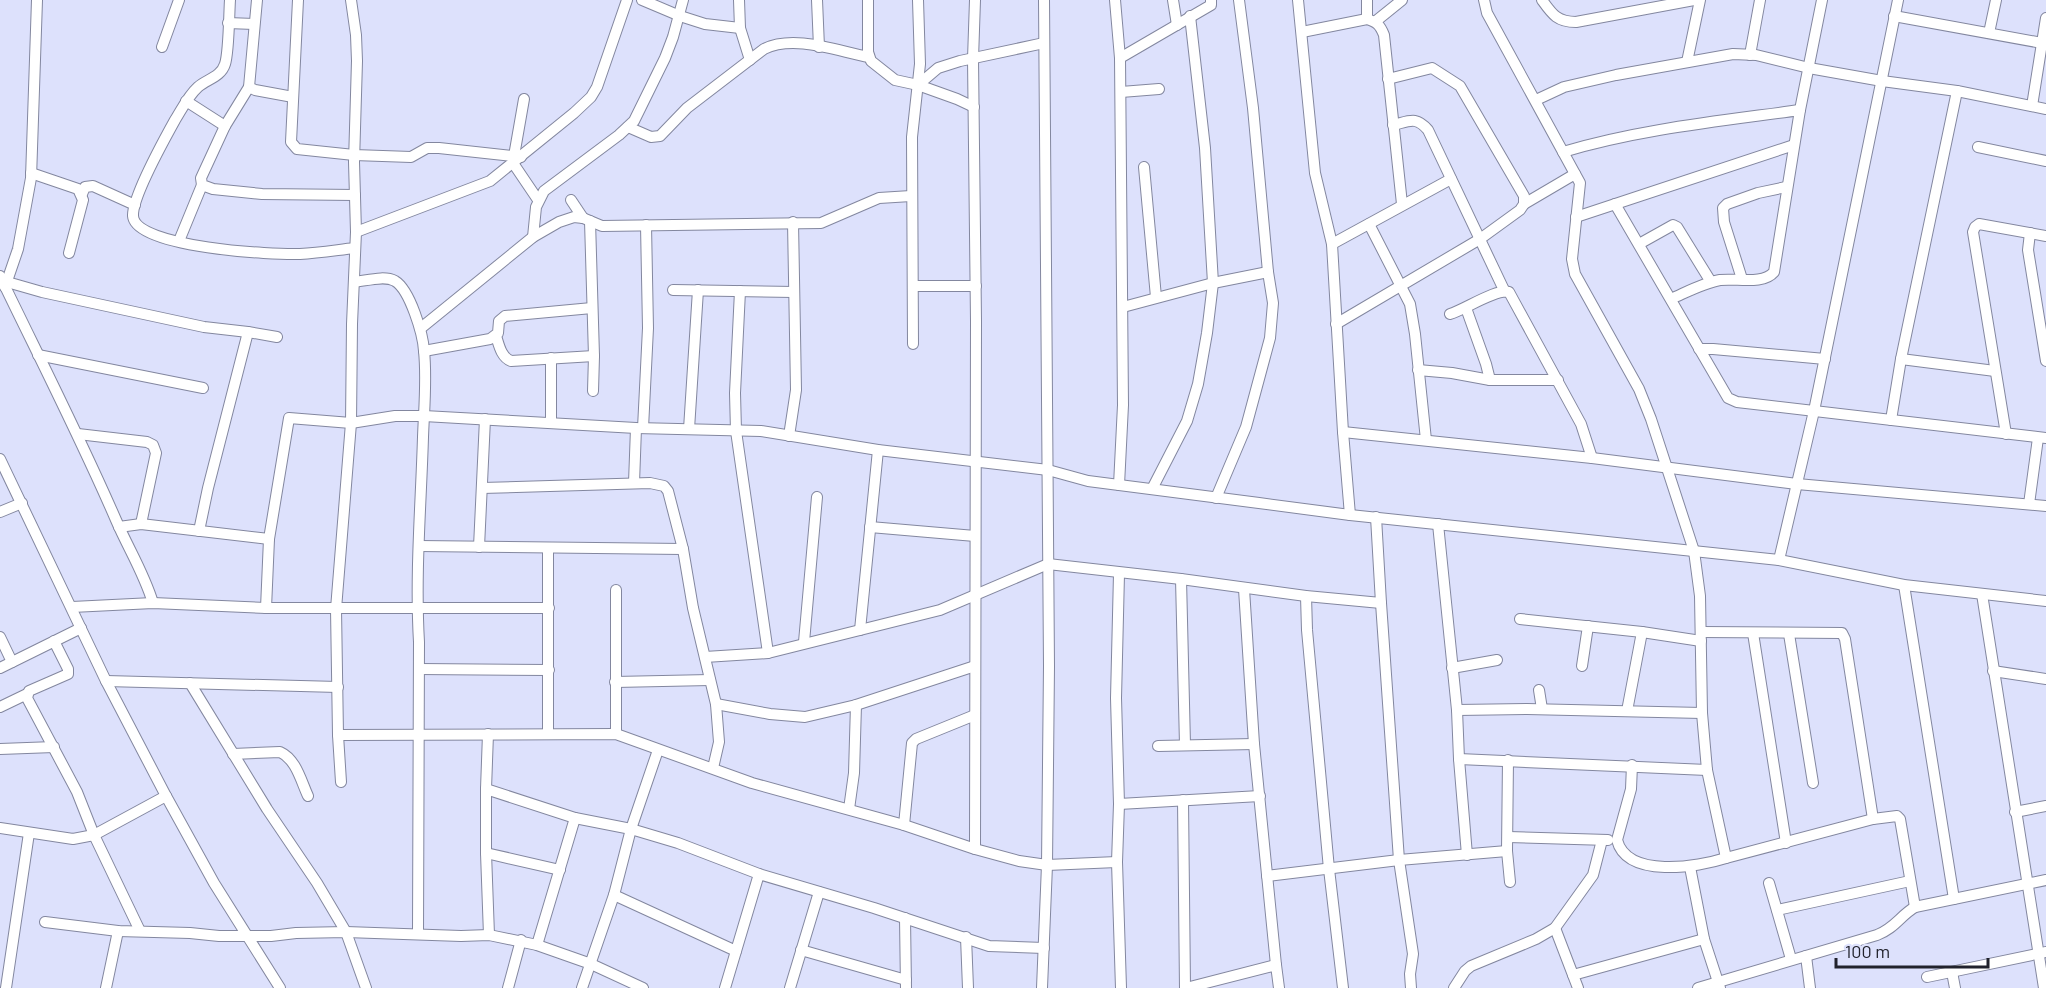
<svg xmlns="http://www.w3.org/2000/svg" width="2046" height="988" font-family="Barlow,sans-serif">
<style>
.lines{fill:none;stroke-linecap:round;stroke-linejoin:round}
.minor-casing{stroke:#83879f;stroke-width:12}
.minor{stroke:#fff;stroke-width:10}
</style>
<rect width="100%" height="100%" fill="#dde1fc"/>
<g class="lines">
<defs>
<g id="minor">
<path d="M230 0C229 14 229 52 225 64 221 77 207 79 198 87 188 96 182 109 175 120 165 138 132 198 133 216 135 248 275 255 300 254 319 253 337 250 355 248"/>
<polyline points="257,0 249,87 255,90 293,97"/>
<polyline points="298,0 291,142 297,149 354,155 411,157 427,148 439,148 521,157"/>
<polyline points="642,0 680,16 705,24 740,28"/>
<polyline points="739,0 740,28 750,60"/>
<polyline points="817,0 819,47"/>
<polyline points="868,0 868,52 871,61 895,80 918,85 957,99 974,107"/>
<polyline points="1115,0 1120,58"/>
<polyline points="1173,0 1177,25"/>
<polyline points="1298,0 1315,173 1332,244 1343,432 1350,515"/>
<polyline points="1484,0 1487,13 1580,183 1572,259 1575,274 1639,389 1651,419 1694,551 1700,596 1702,713 1707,770 1726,858 1873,819 1897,816 1900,819 1915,907"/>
<path d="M1542 0C1552 14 1557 22 1576 22L1694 0"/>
<polyline points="1894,16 2042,43"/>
<polyline points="1367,19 1367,0"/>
<polyline points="1376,21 1402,0"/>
<polyline points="228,23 254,24"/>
<path d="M1302 32 1367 19C1377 22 1380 25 1384 35L1402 204"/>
<polyline points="1989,33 1996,0"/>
<polyline points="162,47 179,0"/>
<polyline points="1750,55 1760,0"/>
<polyline points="1687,62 1700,0"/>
<polyline points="918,85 938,68 960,61 1044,43"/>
<polyline points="249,87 225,126 201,178 202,185 213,189 262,194 355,195"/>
<polyline points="1121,92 1159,89"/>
<polyline points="1536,100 1564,87 1616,75 1733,54 1756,55 1809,68 1882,81 1957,91 2046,109"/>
<polyline points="186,101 225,126"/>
<polyline points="2032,106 2046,18"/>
<path d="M1393 125C1410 121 1416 116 1428 130L1504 290"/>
<path d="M628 127 651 137 660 136 687 108 764 49C794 34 837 51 869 57"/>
<polyline points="1978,147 2046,161"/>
<path d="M1563 152C1640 129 1721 121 1800 110"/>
<polyline points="514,156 524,99"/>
<polyline points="513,163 538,200"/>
<polyline points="1144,167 1156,297"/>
<polyline points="31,173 78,189 83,200 69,253"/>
<polyline points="82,194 85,187 93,186 135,205"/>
<polyline points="571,200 583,218"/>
<polyline points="1524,204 1575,174"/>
<polyline points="1615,204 1728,398 1737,402 2046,438"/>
<polyline points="1576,217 1794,145"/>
<polyline points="590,221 594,356 593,391"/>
<polyline points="1369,224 1410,304 1415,334 1426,440"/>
<polyline points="356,232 490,181 574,113 591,97 597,87 627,0"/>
<polyline points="2030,233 2028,250 2046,361"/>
<polyline points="533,237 536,207 544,191 619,135 634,121 665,58 673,37 683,0"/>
<polyline points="179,241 202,185"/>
<polyline points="1332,244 1451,179"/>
<polyline points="1639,244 1673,225 1677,227 1711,282"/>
<path d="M0 276C39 357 80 437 116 520 128 548 144 573 153 603"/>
<polyline points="1742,279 1724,222 1723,208 1727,204 1758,193 1786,187"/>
<polyline points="7,282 42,292 204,327 248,332 277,337"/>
<path d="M354 282C366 281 384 275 395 281 410 290 423 334 424 351 427 379 424 409 423 437 421 505 415 574 419 642L418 934"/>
<polyline points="913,286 976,286"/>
<polyline points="5,287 18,249 31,178 37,0"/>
<polyline points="673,290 794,292"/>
<polyline points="740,291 735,393 736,431 768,653"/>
<path d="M1671 299C1687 292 1703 283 1720 280 1737 278 1763 285 1774 272L1800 110 1822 0"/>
<polyline points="1123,307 1213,283 1268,272"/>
<polyline points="1466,308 1486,364 1490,380"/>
<path d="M1450 314C1464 310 1497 288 1509 292L1581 424 1592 458"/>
<polyline points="1336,324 1480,239 1520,210 1524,204 1524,196 1460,86 1432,68 1388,79"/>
<polyline points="421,328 533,237 559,222 574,217 583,218 602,226 821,223 879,198 911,196"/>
<path d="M496 336C499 345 501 357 511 361L594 356"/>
<polyline points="913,344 912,137 920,64 918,0"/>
<polyline points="1699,349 1713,349 1825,359"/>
<polyline points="424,351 490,339 498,333 499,321 505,316 592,308"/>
<polyline points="38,355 203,388"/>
<polyline points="1901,359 1995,371"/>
<polyline points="1418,370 1452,373 1490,380 1558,380"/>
<polyline points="1891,420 1901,359 1957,91"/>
<polyline points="551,423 551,358"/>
<polyline points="643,428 648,328 646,225"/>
<polyline points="689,429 698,290"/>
<polyline points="1343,432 1592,458 1797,484 2046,506"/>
<polyline points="78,434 147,442 153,445 156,453 141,524"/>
<polyline points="2006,434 1973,232 1975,227 1979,224 2046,236"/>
<polyline points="789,436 796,390 793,222"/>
<polyline points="0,459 106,681 166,796 214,883 280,988"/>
<polyline points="634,483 636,428"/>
<polyline points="1119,485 1123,405 1120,58 1211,5 1211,0"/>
<polyline points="482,488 650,483 664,486 668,491 683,549 693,608 716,704 719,742 713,768"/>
<polyline points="1152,489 1187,421 1198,384 1207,333 1213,283 1205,148 1190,16"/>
<polyline points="1216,498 1246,427 1270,338 1273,303 1268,272 1253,108 1239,0"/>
<polyline points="2029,504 2038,438"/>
<polyline points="0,512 22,503"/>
<polyline points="1438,524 1457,710 1459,759 1467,855"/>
<polyline points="119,527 141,524 269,539"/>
<polyline points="870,527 975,536"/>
<polyline points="199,531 208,488 248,332"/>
<polyline points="419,546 683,549"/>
<polyline points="479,547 485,419"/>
<polyline points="1779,560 1814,411 1898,0"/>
<polyline points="1119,574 1116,698 1119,804 1117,862 1121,988"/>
<polyline points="1181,579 1185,745"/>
<polyline points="1904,585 1954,899"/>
<polyline points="1244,589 1254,744 1276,965"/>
<polyline points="616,590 616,734"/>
<polyline points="1982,594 2044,988"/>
<polyline points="1306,596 1307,630 1329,869 1343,988"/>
<polyline points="1381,603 1399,860 1413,954 1410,974 1411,988"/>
<polyline points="72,607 153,603 266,608 549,608"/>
<polyline points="266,608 269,539 289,418 351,423 395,416 424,416 636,428 761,431 878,450 1048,470 1088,481 1259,503 1350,515 1779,560 1904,585 2046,601"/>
<polyline points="1520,619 1642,632 1701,641"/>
<polyline points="860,630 878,450"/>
<polyline points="1701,632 1842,633 1845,639 1873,819"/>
<polyline points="1753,633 1786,843"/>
<polyline points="1789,634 1813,783"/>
<polyline points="0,637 12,662"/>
<polyline points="54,641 68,669 68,674 29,691 27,698 77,792 94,835 140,931"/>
<polyline points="804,642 817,497"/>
<polyline points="705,657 768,653 940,610 1048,564 1181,579 1306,596 1381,603 1376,517"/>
<polyline points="1582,666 1588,626"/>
<polyline points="0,668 81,628"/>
<polyline points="1452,668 1497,660"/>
<polyline points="419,669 549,670"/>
<polyline points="1993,671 2046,679"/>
<polyline points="106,681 338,687"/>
<polyline points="615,682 710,680"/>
<polyline points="190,683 267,809 317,883 346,932 366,988"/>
<polyline points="1539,690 1542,709"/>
<polyline points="716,704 770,714 805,717 856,705 975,666"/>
<polyline points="0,707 27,694"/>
<polyline points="1457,710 1527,709 1702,713"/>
<polyline points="1627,711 1642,632"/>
<polyline points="548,733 548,548"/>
<polyline points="488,734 486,789 575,818 631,829 678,843 759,874 874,908 989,946 1044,948"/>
<polyline points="338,735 616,734 752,783 904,825 975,849 1019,861 1047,865 1117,862"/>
<polyline points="1158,746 1254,744"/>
<polyline points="0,749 54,747"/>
<path d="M233 754 280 752C296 759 301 781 308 796"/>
<polyline points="1459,759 1707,770"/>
<polyline points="1508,760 1507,851 1510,882"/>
<path d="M1632 765 1631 789 1617 840C1627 879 1698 867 1726 858"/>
<polyline points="341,782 338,735 336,609 351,423 352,324 356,232 354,162 357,61 356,35 351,0"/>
<polyline points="486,789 486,853 489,935"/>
<polyline points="1183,800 1185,988"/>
<polyline points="1119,804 1260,796"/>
<polyline points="849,809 854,773 856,705"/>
<polyline points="2015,812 2046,806"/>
<polyline points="904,825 912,743 916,739 975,715"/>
<polyline points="0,828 73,839 94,835 166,796"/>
<polyline points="1508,837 1608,840"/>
<polyline points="975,849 976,321 973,59 975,0"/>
<polyline points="486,853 560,870"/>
<polyline points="1690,867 1704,939 1720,988"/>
<polyline points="1267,876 1399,860 1507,851"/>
<polyline points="1769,883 1791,959"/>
<polyline points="614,895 736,951"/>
<polyline points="1777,910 1910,881"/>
<polyline points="905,918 906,988"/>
<polyline points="45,922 118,931 190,933 219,936 271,936 296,933 346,932 461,936 489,935 537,945 591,964 643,988"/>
<polyline points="1555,928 1578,988"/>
<polyline points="966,937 968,988"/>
<polyline points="537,945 575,818"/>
<polyline points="801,950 906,980"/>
<polyline points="1806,956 1810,988"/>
<polyline points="1952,972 1955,988"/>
<polyline points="1573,975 1704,939"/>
<polyline points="1927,977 2046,952"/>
<polyline points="6,988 29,833"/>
<polyline points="106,988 118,931"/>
<polyline points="508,988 521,940"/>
<polyline points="582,988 614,895 631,829 658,750"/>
<polyline points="725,988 759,874"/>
<polyline points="790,988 819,892"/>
<polyline points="1042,988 1047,865 1049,666 1044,0"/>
<polyline points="1186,988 1276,965 1279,988"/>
<polyline points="1454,988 1465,971 1471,966 1536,939 1555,928 1593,875 1602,840"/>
<path d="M1698 988 1877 935C1895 928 1900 916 1915 907L2046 880"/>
</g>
</defs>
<!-- minor casing -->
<use href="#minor" class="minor-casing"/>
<!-- minor -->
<use href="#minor" class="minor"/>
</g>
<!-- scale -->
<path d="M1836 958v9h152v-9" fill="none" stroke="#21222c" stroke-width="3"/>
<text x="1845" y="958" font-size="18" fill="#21222c" stroke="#dde1fc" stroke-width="4.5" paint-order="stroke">100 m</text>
</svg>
